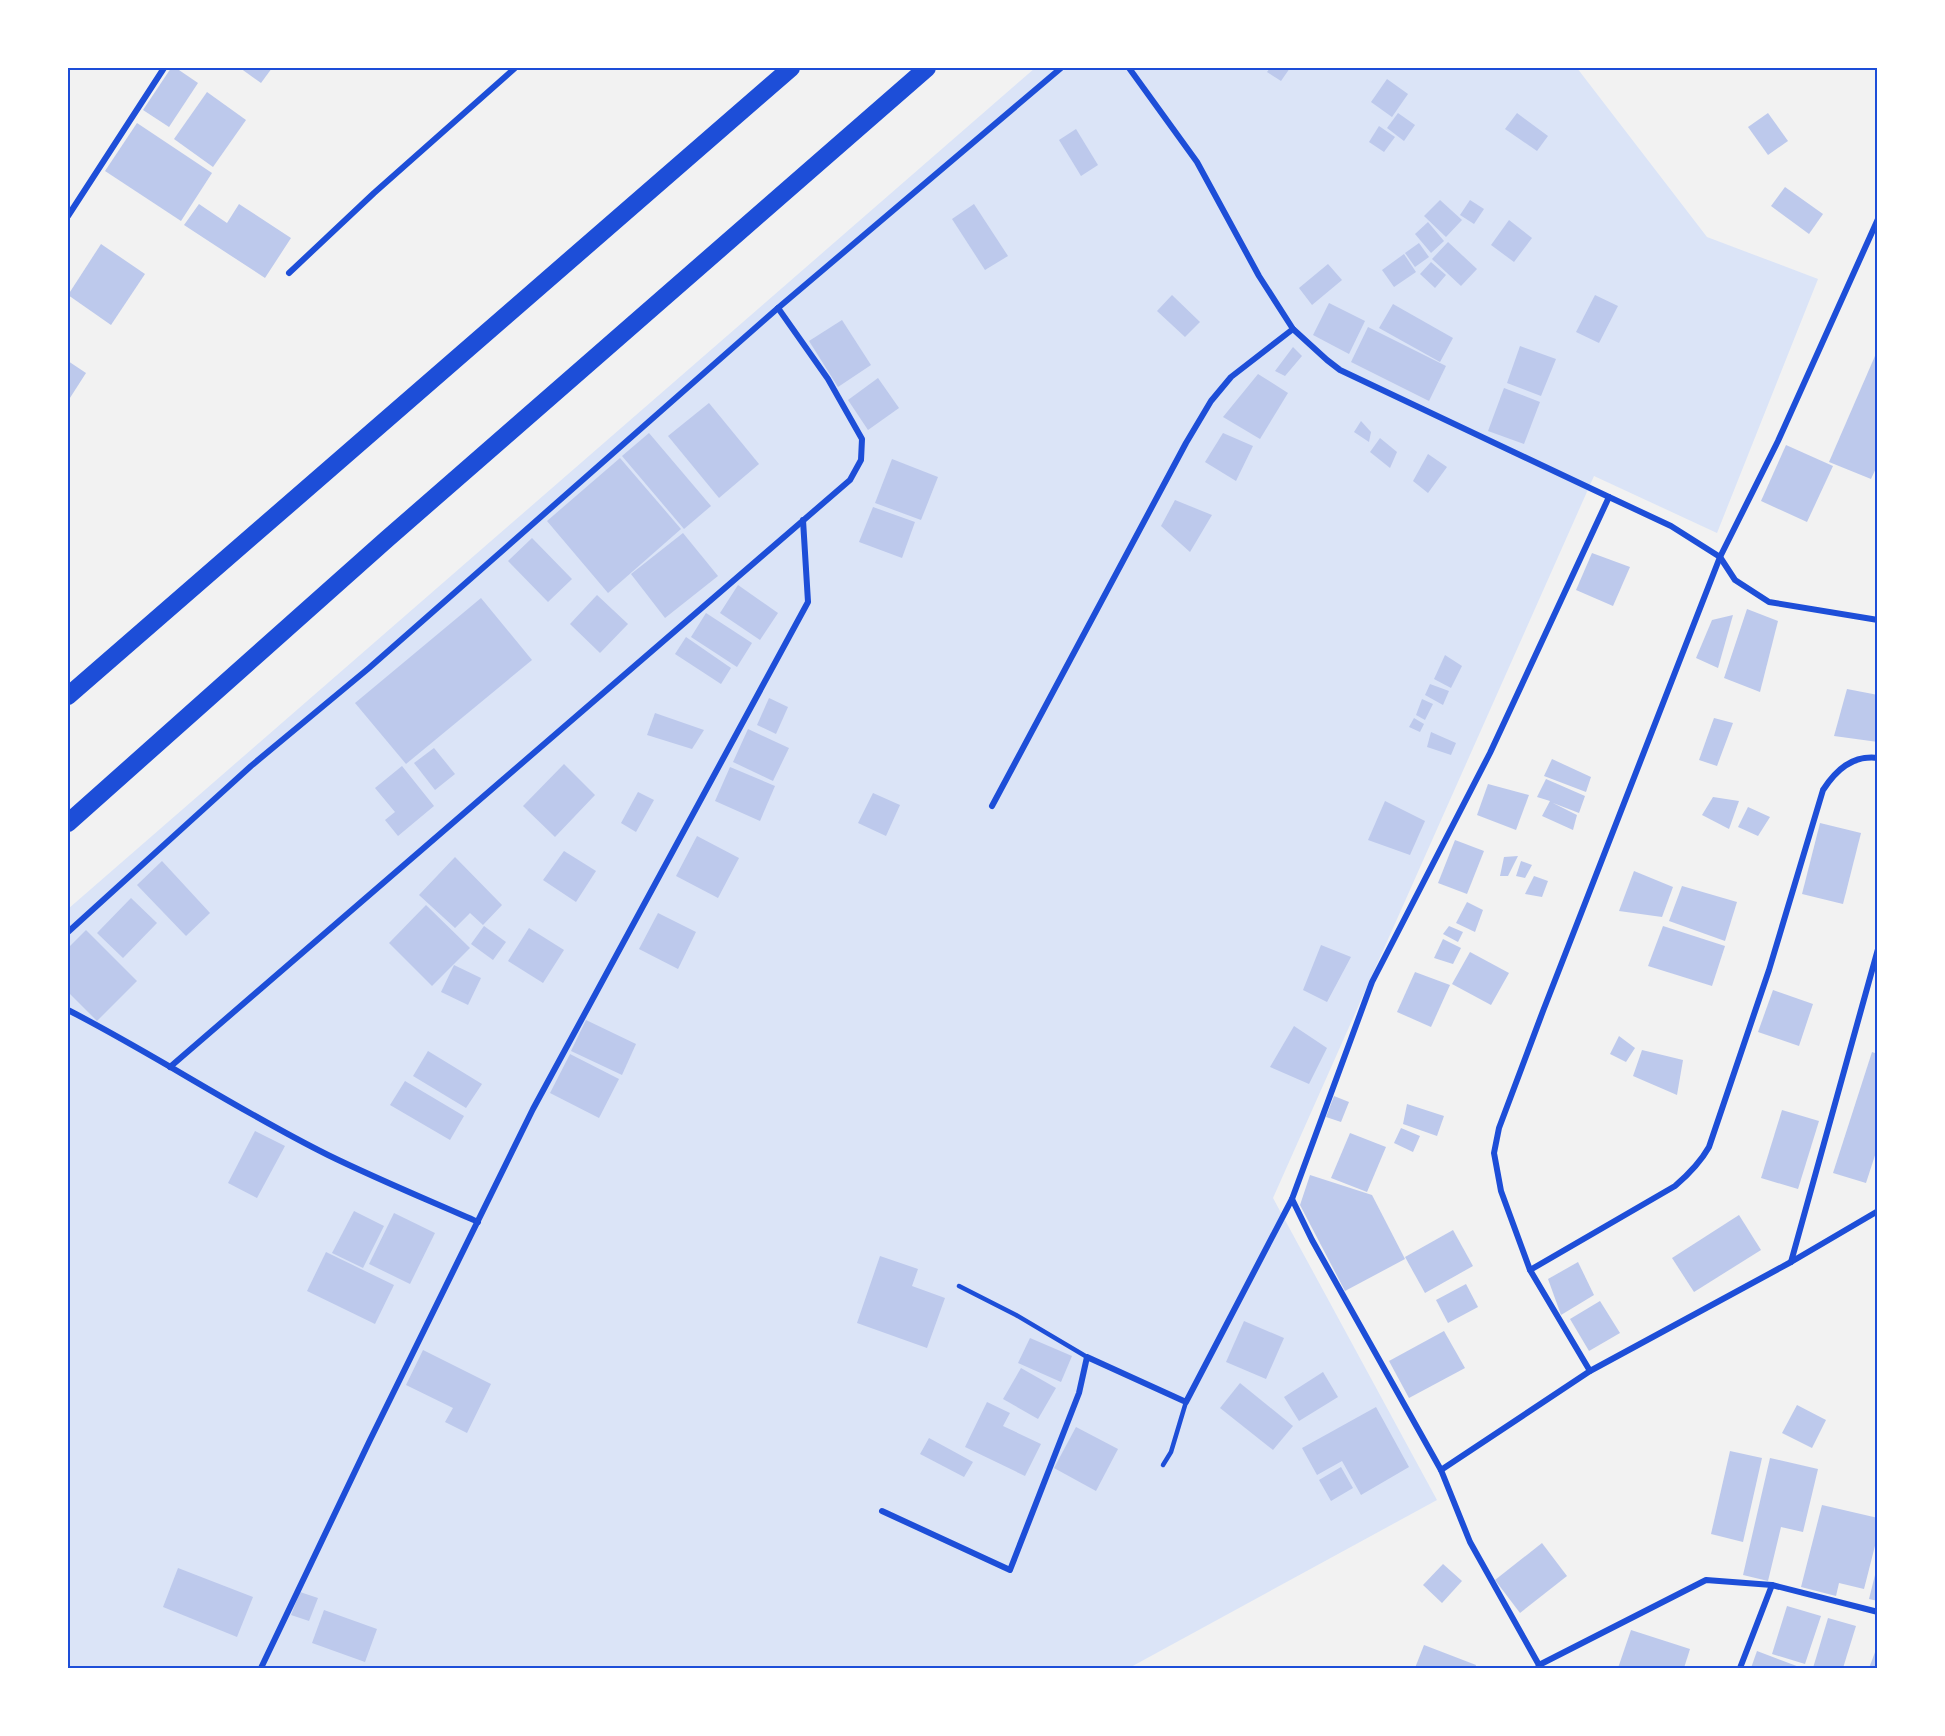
<svg xmlns="http://www.w3.org/2000/svg" width="1945" height="1736" font-family="Ubuntu,sans-serif">
<style>
.green{fill:#dbe4f7}
.building{fill:#bdc9ec}
.lines{fill:none;stroke-linecap:round;stroke-linejoin:round}
.service{stroke:#1d4ed8;stroke-width:4.5}
.minor{stroke:#1d4ed8;stroke-width:6}
.motorway{stroke:#1d4ed8;stroke-width:18}
.neatline{fill:none;stroke:#1d4ed8;stroke-width:2}
</style>
<rect width="100%" height="100%" fill="#f2f2f2"/>
<!-- green -->
<polygon class="green" points="1035,68 1577,68 1707,237 1818,279 1717,533 1594,476 1273,1198 1437,1500 1129,1668 68,1668 68,909"/>
<!-- building -->
<g class="building">
<polygon points="171,68 176,68 198,83 169,127 143,110"/>
<polygon points="240,68 272,68 261,83"/>
<polygon points="1270,68 1290,68 1281,81 1267,72"/>
<polygon points="1387,79 1408,94 1392,117 1371,102"/>
<polygon points="207,92 246,120 213,167 174,139"/>
<polygon points="1398,113 1415,125 1404,141 1387,128"/>
<polygon points="1517,113 1548,136 1537,151 1505,129"/>
<polygon points="1768,113 1788,141 1768,155 1748,127"/>
<polygon points="137,123 212,173 181,221 105,171"/>
<polygon points="1379,126 1395,137 1384,152 1369,142"/>
<polygon points="1076,129 1098,165 1081,176 1059,140"/>
<polygon points="1785,187 1823,214 1809,234 1771,206"/>
<polygon points="1440,200 1462,220 1446,237 1424,216"/>
<polygon points="1470,200 1484,209 1474,224 1460,215"/>
<polygon points="199,204 227,223 239,204 291,238 265,278 184,225"/>
<polygon points="974,204 1008,256 985,270 952,219"/>
<polygon points="1509,220 1532,238 1514,262 1491,245"/>
<polygon points="1428,222 1444,241 1431,253 1415,234"/>
<polygon points="1448,242 1477,269 1461,286 1432,259"/>
<polygon points="1419,243 1429,257 1415,267 1405,253"/>
<polygon points="101,244 145,274 111,325 68,295"/>
<polygon points="1404,254 1416,272 1394,287 1382,270"/>
<polygon points="1431,262 1446,275 1435,288 1420,274"/>
<polygon points="1328,264 1342,280 1312,305 1299,288"/>
<polygon points="1172,295 1200,322 1185,337 1157,311"/>
<polygon points="1595,295 1618,306 1599,343 1576,332"/>
<polygon points="1329,303 1365,321 1349,354 1313,335"/>
<polygon points="1393,304 1453,338 1440,362 1379,328"/>
<polygon points="842,320 871,365 838,387 809,341"/>
<polygon points="1368,327 1446,366 1429,401 1351,362"/>
<polygon points="1520,346 1556,359 1541,396 1507,383"/>
<polygon points="1293,347 1302,356 1285,376 1275,371"/>
<polygon points="1878,349 1878,464 1871,479 1829,462"/>
<polygon points="68,361 86,373 68,401"/>
<polygon points="1258,374 1288,393 1260,439 1223,417"/>
<polygon points="878,378 899,408 868,430 848,400"/>
<polygon points="1504,388 1540,402 1524,444 1488,431"/>
<polygon points="709,403 759,464 719,498 668,436"/>
<polygon points="1361,421 1371,432 1369,442 1354,432"/>
<polygon points="649,433 711,506 684,529 622,456"/>
<polygon points="1223,433 1253,446 1236,481 1205,462"/>
<polygon points="1380,438 1397,452 1390,468 1370,452"/>
<polygon points="1786,445 1833,466 1807,522 1761,501"/>
<polygon points="1428,454 1447,467 1428,493 1413,481"/>
<polygon points="620,458 681,529 608,593 547,521"/>
<polygon points="892,459 938,477 921,520 875,503"/>
<polygon points="1175,500 1212,515 1190,552 1161,526"/>
<polygon points="873,507 915,522 902,558 859,542"/>
<polygon points="683,533 718,576 665,618 631,574"/>
<polygon points="532,538 572,579 548,602 508,561"/>
<polygon points="1592,553 1630,567 1613,606 1576,590"/>
<polygon points="738,585 778,613 760,640 720,613"/>
<polygon points="597,595 628,624 600,653 570,624"/>
<polygon points="481,598 532,660 406,764 355,703"/>
<polygon points="1747,609 1778,621 1760,692 1724,678"/>
<polygon points="706,613 752,643 737,667 691,637"/>
<polygon points="1733,615 1718,668 1696,658 1712,620"/>
<polygon points="686,637 731,668 721,684 675,654"/>
<polygon points="1445,655 1462,666 1451,688 1434,679"/>
<polygon points="1430,684 1449,691 1443,705 1425,695"/>
<polygon points="1847,689 1878,695 1878,742 1834,736"/>
<polygon points="769,698 788,707 776,734 757,725"/>
<polygon points="1422,699 1433,704 1425,720 1416,715"/>
<polygon points="655,713 704,730 692,749 647,735"/>
<polygon points="1414,718 1424,724 1420,732 1409,727"/>
<polygon points="1714,718 1733,723 1717,766 1699,760"/>
<polygon points="748,729 789,748 773,781 733,762"/>
<polygon points="1431,732 1456,743 1451,755 1427,747"/>
<polygon points="434,748 455,774 435,790 414,763"/>
<polygon points="1552,759 1591,777 1586,792 1544,776"/>
<polygon points="564,764 595,795 555,837 523,806"/>
<polygon points="402,766 434,806 398,836 385,820 395,812 375,788"/>
<polygon points="730,767 775,786 760,821 715,801"/>
<polygon points="1546,779 1585,796 1579,813 1553,803 1577,815 1573,830 1542,816 1550,801 1537,797"/>
<polygon points="1488,784 1529,795 1516,830 1477,815"/>
<polygon points="638,792 654,800 636,832 621,823"/>
<polygon points="873,793 900,805 886,836 858,823"/>
<polygon points="1713,797 1739,801 1729,829 1702,815"/>
<polygon points="1385,801 1425,821 1410,855 1368,840"/>
<polygon points="1748,807 1770,817 1758,836 1738,827"/>
<polygon points="1820,823 1861,833 1843,904 1802,894"/>
<polygon points="697,836 739,858 718,898 676,876"/>
<polygon points="1455,840 1484,851 1467,894 1438,883"/>
<polygon points="564,851 596,871 576,902 543,880"/>
<polygon points="1518,856 1508,876 1500,876 1504,857"/>
<polygon points="455,857 502,905 483,925 470,913 455,928 419,895"/>
<polygon points="162,861 210,913 186,936 137,885"/>
<polygon points="1521,861 1532,865 1525,878 1516,876"/>
<polygon points="1634,871 1673,887 1662,917 1619,911"/>
<polygon points="1534,876 1548,881 1542,897 1525,894"/>
<polygon points="1682,886 1737,902 1725,941 1669,921"/>
<polygon points="131,898 157,923 123,958 97,933"/>
<polygon points="1467,902 1483,910 1475,932 1456,923"/>
<polygon points="426,905 470,948 432,986 389,943"/>
<polygon points="658,913 696,932 678,969 639,949"/>
<polygon points="484,926 506,942 493,960 471,944"/>
<polygon points="1449,926 1463,932 1458,942 1443,934"/>
<polygon points="1663,926 1725,946 1712,986 1648,966"/>
<polygon points="529,928 564,950 543,983 508,961"/>
<polygon points="86,930 137,981 97,1021 68,992 68,948"/>
<polygon points="1443,939 1461,948 1453,964 1434,958"/>
<polygon points="1321,945 1351,957 1327,1002 1303,990"/>
<polygon points="1470,952 1509,973 1491,1005 1452,984"/>
<polygon points="454,965 481,978 468,1005 441,992"/>
<polygon points="1415,972 1450,985 1431,1027 1397,1012"/>
<polygon points="1773,990 1813,1004 1799,1046 1758,1032"/>
<polygon points="586,1020 636,1044 622,1075 571,1051"/>
<polygon points="1294,1026 1327,1048 1309,1084 1270,1067"/>
<polygon points="1619,1036 1635,1048 1626,1062 1610,1054"/>
<polygon points="1642,1050 1683,1060 1677,1095 1633,1076"/>
<polygon points="428,1051 482,1084 466,1108 413,1076"/>
<polygon points="1872,1052 1878,1054 1878,1146 1866,1183 1833,1173"/>
<polygon points="570,1054 619,1079 599,1118 550,1093"/>
<polygon points="405,1081 464,1116 450,1140 390,1105"/>
<polygon points="1334,1096 1349,1102 1341,1122 1326,1117"/>
<polygon points="1407,1104 1444,1116 1437,1136 1403,1124"/>
<polygon points="1782,1110 1819,1121 1798,1189 1761,1178"/>
<polygon points="1401,1128 1420,1136 1413,1152 1394,1143"/>
<polygon points="255,1131 285,1146 257,1198 228,1183"/>
<polygon points="1350,1133 1386,1147 1367,1192 1331,1178"/>
<polygon points="1310,1175 1372,1195 1405,1259 1345,1291 1300,1205"/>
<polygon points="354,1211 384,1226 363,1268 332,1253"/>
<polygon points="394,1213 435,1233 410,1284 369,1264"/>
<polygon points="1739,1215 1761,1250 1694,1292 1672,1258"/>
<polygon points="1453,1230 1473,1266 1425,1293 1405,1257"/>
<polygon points="326,1252 394,1285 375,1324 307,1291"/>
<polygon points="880,1256 918,1269 912,1286 945,1298 927,1348 857,1323"/>
<polygon points="1578,1262 1594,1295 1561,1315 1548,1279"/>
<polygon points="1466,1284 1478,1307 1448,1323 1436,1300"/>
<polygon points="1600,1301 1620,1333 1589,1351 1570,1319"/>
<polygon points="1244,1321 1284,1338 1266,1379 1226,1362"/>
<polygon points="1444,1331 1465,1368 1409,1398 1389,1361"/>
<polygon points="1030,1338 1072,1356 1061,1382 1018,1363"/>
<polygon points="423,1350 491,1384 467,1433 445,1422 453,1408 406,1385"/>
<polygon points="1021,1368 1056,1388 1038,1419 1003,1399"/>
<polygon points="1323,1372 1338,1397 1299,1421 1284,1397"/>
<polygon points="1240,1383 1293,1426 1273,1450 1220,1408"/>
<polygon points="987,1402 1010,1413 1003,1426 1041,1444 1025,1476 965,1447"/>
<polygon points="1797,1405 1826,1420 1812,1448 1782,1433"/>
<polygon points="1376,1407 1409,1467 1361,1495 1342,1461 1317,1475 1302,1448"/>
<polygon points="1076,1427 1118,1449 1096,1491 1054,1468"/>
<polygon points="929,1438 973,1462 964,1477 920,1454"/>
<polygon points="1730,1451 1762,1458 1743,1542 1711,1534"/>
<polygon points="1770,1458 1818,1469 1803,1532 1781,1527 1768,1581 1743,1575"/>
<polygon points="1341,1467 1353,1488 1331,1501 1319,1480"/>
<polygon points="1822,1505 1878,1518 1878,1534 1864,1589 1839,1583 1836,1596 1801,1587"/>
<polygon points="1542,1543 1567,1576 1520,1613 1495,1580"/>
<polygon points="1443,1564 1462,1581 1442,1603 1423,1585"/>
<polygon points="1877,1567 1878,1567 1878,1601 1869,1599"/>
<polygon points="178,1568 253,1597 237,1637 163,1607"/>
<polygon points="300,1592 318,1598 309,1621 291,1615"/>
<polygon points="1787,1606 1821,1616 1805,1664 1772,1654"/>
<polygon points="324,1610 377,1629 365,1662 312,1643"/>
<polygon points="1828,1618 1856,1626 1843,1668 1813,1668"/>
<polygon points="1631,1630 1690,1649 1684,1668 1618,1668"/>
<polygon points="1424,1645 1476,1665 1475,1668 1415,1668"/>
<polygon points="1877,1647 1878,1668 1869,1668"/>
<polygon points="1757,1651 1802,1668 1751,1668"/>
</g>
<g class="lines">
<!-- service -->
<g class="service">
<polyline points="959,1286 1016,1315 1087,1357"/>
<polyline points="1163,1465 1171,1452 1186,1402"/>
</g>
<!-- minor -->
<g class="minor">
<polyline points="1129,68 1197,162 1259,276 1293,329 1327,360 1340,370 1609,497 1490,753 1372,982 1292,1199 1312,1240 1441,1470 1470,1542 1539,1665"/>
<polyline points="68,216 164,68"/>
<path d="M1878 219 1778 441 1720 557 1543 1011 1499 1128 1494 1153 1501 1191 1530 1270 1675 1186C1689 1174 1700 1163 1709 1147L1769 970 1823 790C1836 770 1852 755 1878 758"/>
<polyline points="289,273 374,193 515,68"/>
<polyline points="1609,497 1671,526 1720,557 1735,580 1769,602 1878,620"/>
<polyline points="992,806 1186,443 1211,401 1231,377 1293,329"/>
<polyline points="68,932 251,766 369,668 778,308 1061,68"/>
<path d="M68 1010C156 1055 239 1111 328 1155 377 1179 428 1200 478 1222"/>
<polyline points="170,1067 850,480 861,460 862,439 828,379 778,308"/>
<polyline points="1791,1262 1878,949"/>
<polyline points="1530,1270 1590,1371"/>
<polyline points="1441,1470 1590,1371 1791,1262 1878,1211"/>
<polyline points="882,1511 1010,1570 1079,1393 1087,1357 1186,1402 1292,1199"/>
<polyline points="261,1668 370,1440 533,1109 808,602 803,520"/>
<polyline points="1538,1668 1539,1665 1706,1580 1772,1585 1878,1612"/>
<polyline points="1740,1668 1772,1585"/>
</g>
<!-- motorway -->
<g class="motorway">
<polyline points="68,696 791,68"/>
<polyline points="68,823 387,539 927,68"/>
</g>
</g>
<!-- border -->
<rect width="1945" height="1736" fill="none" stroke="#ffffff" stroke-width="138"/>
<rect x="69" y="69" width="1807" height="1598" class="neatline"/>
</svg>
